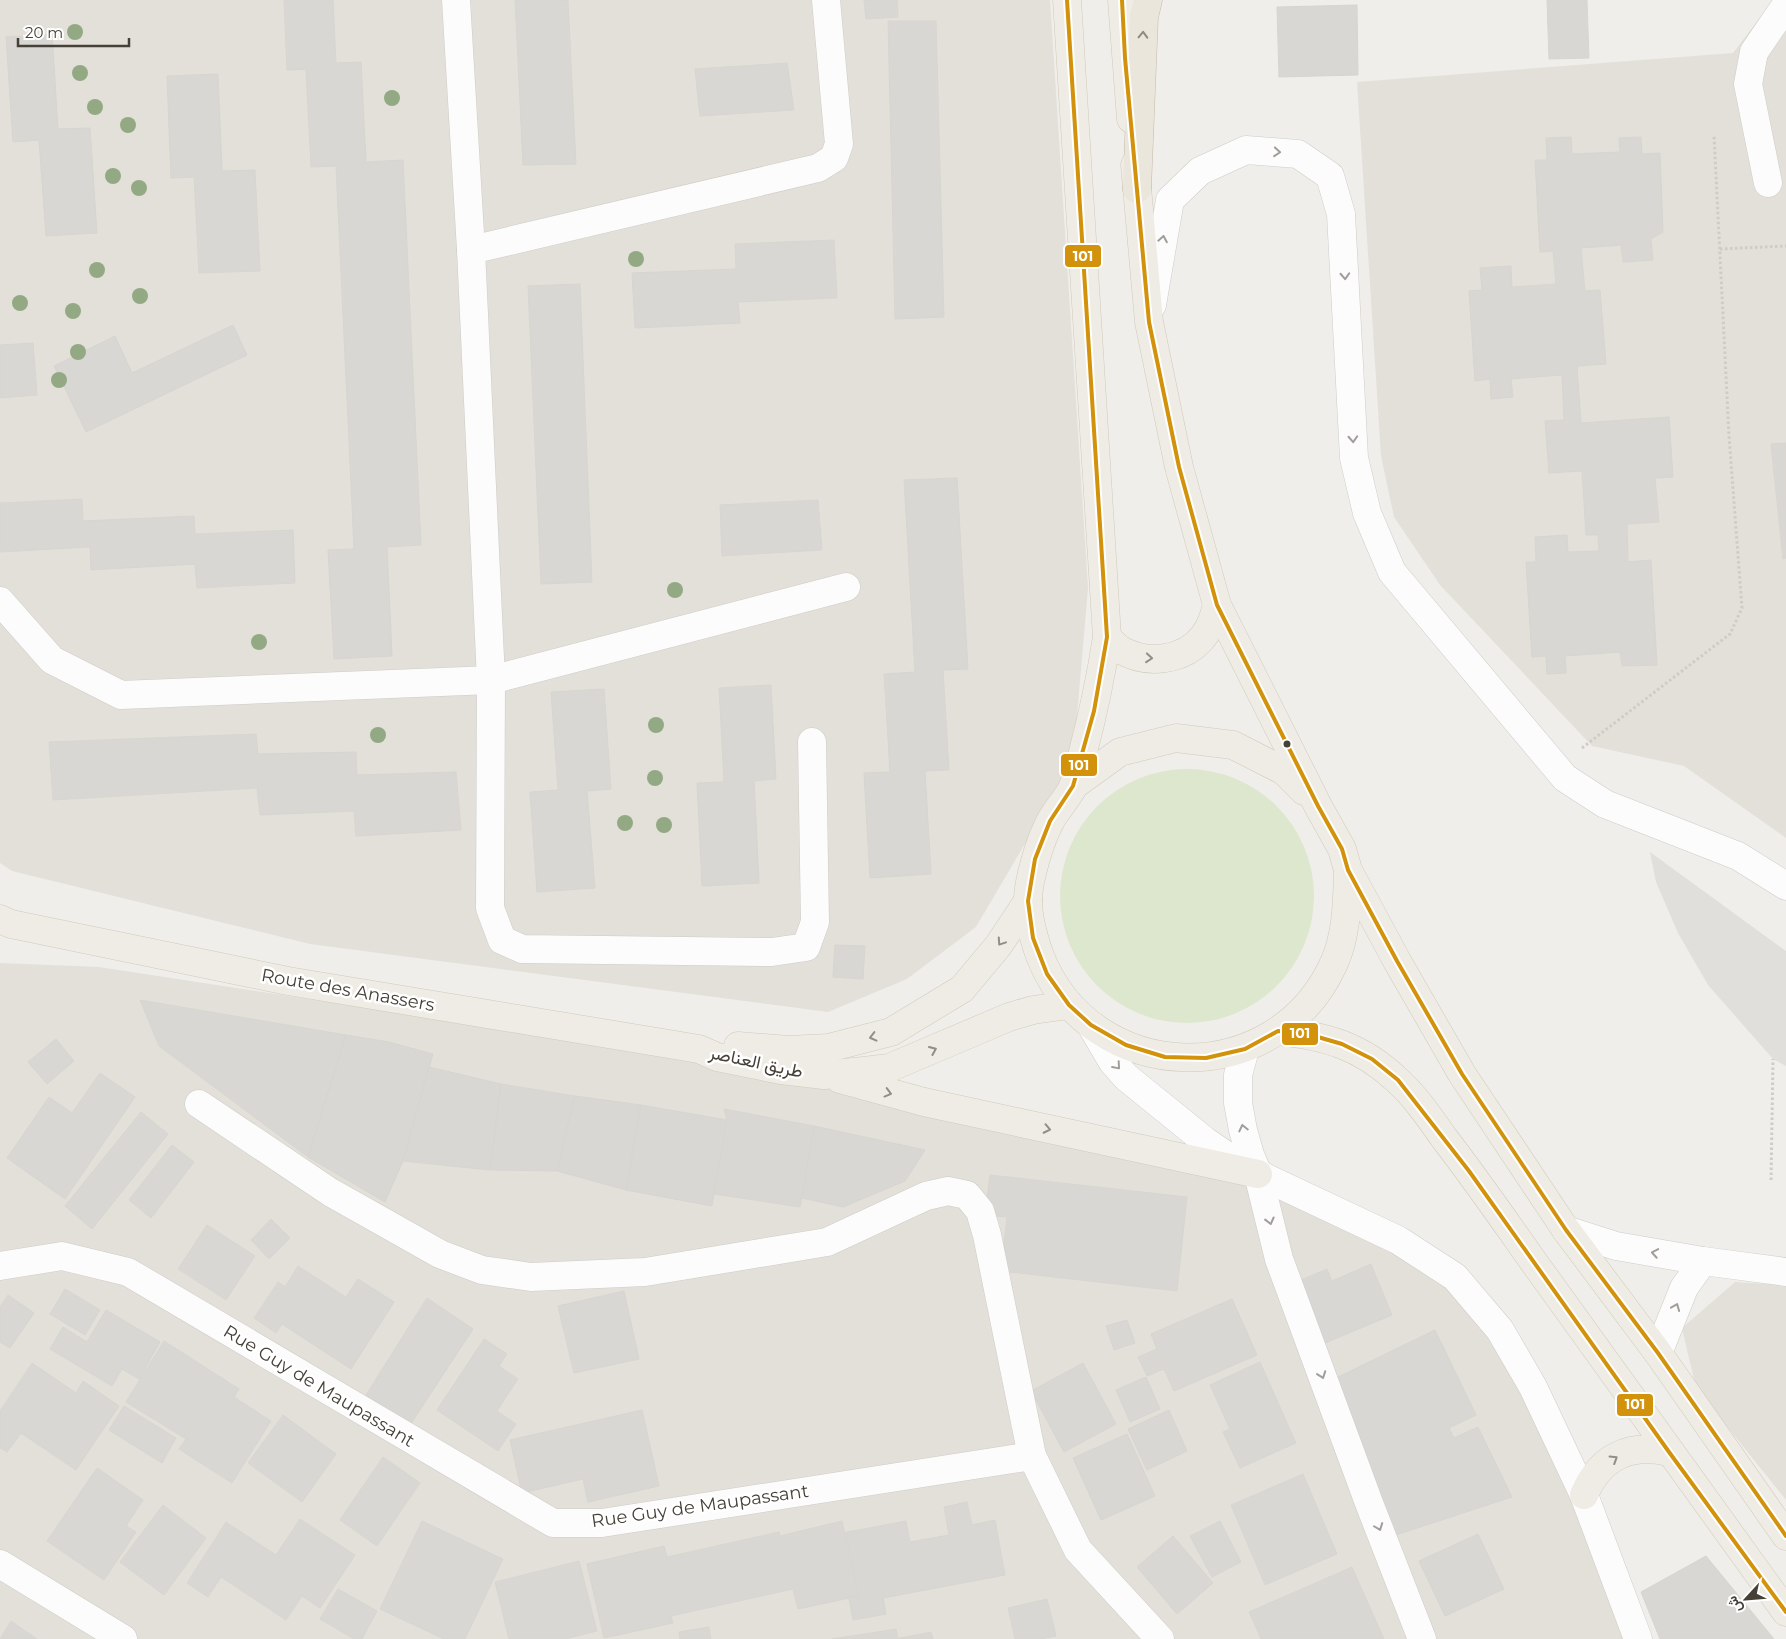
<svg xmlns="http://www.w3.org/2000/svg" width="1786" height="1639" font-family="Montserrat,Vazirmatn,sans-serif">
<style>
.residential{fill:#e3e0d9}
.green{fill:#dde7cd}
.parking{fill:#e1dfdb}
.building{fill:#d9d7d3;stroke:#d8d5d0}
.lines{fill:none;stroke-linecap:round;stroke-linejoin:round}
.minor-casing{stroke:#ceccc8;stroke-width:29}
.major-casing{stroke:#d0caba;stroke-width:29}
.highway-casing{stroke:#c5bba9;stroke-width:29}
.path{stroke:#ceccc8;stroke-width:3;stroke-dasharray:2.5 2.5;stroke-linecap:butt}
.minor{stroke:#fdfcfc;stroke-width:28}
.major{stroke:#efece5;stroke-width:28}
.highway{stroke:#eae6dc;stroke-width:28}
.bus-1-casing{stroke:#fff;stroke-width:8}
.bus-1{stroke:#d3920b;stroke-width:4}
.tree{fill:#93a984}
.oneway{stroke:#8f8b82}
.oneway2{stroke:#a19e9a}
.oneway3{stroke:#928d86}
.bus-dot{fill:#454038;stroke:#fff;stroke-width:2}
.labels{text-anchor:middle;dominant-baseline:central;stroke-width:5;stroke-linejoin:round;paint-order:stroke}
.street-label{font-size:18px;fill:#454038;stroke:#fff}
.line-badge{stroke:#fff;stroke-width:2}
.badge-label{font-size:14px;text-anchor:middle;font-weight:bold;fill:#fff}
</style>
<rect width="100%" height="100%" fill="#f0eeea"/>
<!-- residential -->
<g class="residential">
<polygon points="0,0 1050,0 1088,588 1073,762 976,927 907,979 828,1012 310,944 12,871 0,863"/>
<polygon points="1780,0 1786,0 1786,838 1684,766 1592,746 1440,585 1394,517 1381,456 1357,82 1733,53 1762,15"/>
<polygon points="0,963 99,967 705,1060 1035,1130 1299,1200 1432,1270 1465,1298 1536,1418 1629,1639 0,1639"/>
<polygon points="1735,1282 1786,1285 1786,1500 1709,1404 1695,1384 1682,1328"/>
</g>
<!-- green -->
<circle class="green" cx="1187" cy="896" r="127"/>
<!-- parking -->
<polygon class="parking" points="1650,852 1786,951 1786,1066 1773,1059 1708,985 1678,933 1656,882"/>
<!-- building -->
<g class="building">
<polygon points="284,0 333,0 336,63 361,62 366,162 403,160 421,545 387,547 392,656 334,659 328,550 354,549 336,166 311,167 306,69 287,70"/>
<polygon points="515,0 568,0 576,164 523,165"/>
<polygon points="864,0 897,0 898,17 866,19"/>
<polygon points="1547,0 1587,0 1589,58 1549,59"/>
<polygon points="1357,5 1358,75 1279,77 1277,7"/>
<polygon points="888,21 936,21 944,317 895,319"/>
<polygon points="52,34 58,129 90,128 97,233 46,236 39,140 13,142 6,37"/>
<polygon points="787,63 794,110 700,116 695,69"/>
<polygon points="218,74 222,171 255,170 260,271 199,273 194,177 171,178 167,76"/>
<polygon points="1571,137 1572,154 1620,152 1619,138 1641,137 1642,154 1660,153 1663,232 1651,239 1653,260 1623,262 1621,245 1581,248 1585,291 1600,290 1606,364 1577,366 1581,423 1669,417 1673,477 1655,478 1659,522 1627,524 1628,562 1651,560 1657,665 1622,666 1620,652 1565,656 1566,673 1547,674 1546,656 1532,657 1526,562 1536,562 1535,537 1567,535 1568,552 1599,551 1598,535 1586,535 1582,471 1549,473 1545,421 1564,420 1562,375 1511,379 1513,397 1491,399 1490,379 1475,381 1469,291 1482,290 1480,268 1511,266 1512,287 1556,284 1553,251 1540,252 1535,160 1547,160 1546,138"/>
<polygon points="834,240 837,298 738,302 740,323 635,328 632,273 736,269 735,244"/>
<polygon points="580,284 592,582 541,584 528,286"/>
<polygon points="233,325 247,355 86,432 54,366 115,336 132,373"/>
<polygon points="33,343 37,395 0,398 0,345"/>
<polygon points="1786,443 1786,558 1783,559 1771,444"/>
<polygon points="957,478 968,669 943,670 949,770 925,771 931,874 870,878 864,773 890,772 884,674 915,672 904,480"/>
<polygon points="82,499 83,521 194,516 195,534 293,530 295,583 197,588 195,564 91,570 90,547 0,552 0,503"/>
<polygon points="818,500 822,550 722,556 720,505"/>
<polygon points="771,685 776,779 754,781 759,883 702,886 697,783 724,782 719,688"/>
<polygon points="604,689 611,789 587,791 595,888 537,892 530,792 558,790 551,692"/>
<polygon points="256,734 258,754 356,752 357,775 456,772 461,830 356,836 354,811 260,815 257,788 53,800 49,742"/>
<polygon points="835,945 865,946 863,979 833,977"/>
<polygon points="140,1000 346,1035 308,1157 159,1046"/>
<polygon points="346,1035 389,1042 433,1054 403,1161 385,1202 308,1157"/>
<polygon points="56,1039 74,1061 47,1084 28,1062"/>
<polygon points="429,1067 501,1084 490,1170 403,1161"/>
<polygon points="100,1073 135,1097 65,1199 7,1158 49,1097 72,1113"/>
<polygon points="501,1084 575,1096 557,1171 490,1170"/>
<polygon points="575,1096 641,1105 626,1190 557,1171"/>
<polygon points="641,1105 727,1120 712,1206 626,1190"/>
<polygon points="724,1109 814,1126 800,1207 714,1194 727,1120"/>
<polygon points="141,1112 168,1134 92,1229 65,1206"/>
<polygon points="814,1126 925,1150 905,1181 843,1207 802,1198"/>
<polygon points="172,1145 194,1162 151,1218 129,1200"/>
<polygon points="990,1175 1187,1197 1177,1291 1001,1271 1007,1217 985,1215"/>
<polygon points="271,1219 290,1238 269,1259 251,1240"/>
<polygon points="207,1225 255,1256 226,1300 178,1269"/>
<polygon points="1371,1264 1392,1315 1325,1343 1299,1281 1327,1269 1332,1281"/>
<polygon points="298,1266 346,1297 358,1279 394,1302 351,1369 282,1324 276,1333 254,1318 278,1282 285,1287"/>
<polygon points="65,1289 100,1310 85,1335 50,1314"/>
<polygon points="624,1291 639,1359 574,1373 558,1306"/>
<polygon points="8,1295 34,1313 10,1348 0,1342 0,1307"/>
<polygon points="427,1298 473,1329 410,1425 366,1395"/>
<polygon points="1232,1299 1257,1355 1174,1391 1164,1369 1147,1376 1138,1357 1157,1349 1151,1334"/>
<polygon points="106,1310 160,1342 139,1379 122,1369 112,1386 50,1349 63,1327 87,1342"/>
<polygon points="1127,1320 1135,1343 1114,1350 1106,1326"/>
<polygon points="1435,1330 1476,1415 1449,1428 1454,1438 1478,1427 1512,1497 1393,1536 1334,1379"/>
<polygon points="484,1339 507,1354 499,1366 518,1379 497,1411 516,1424 498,1451 437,1410"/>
<polygon points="164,1341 239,1389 234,1397 271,1421 232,1483 179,1449 186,1439 126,1402"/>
<polygon points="1260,1362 1296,1443 1240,1468 1223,1432 1230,1429 1210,1385"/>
<polygon points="32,1363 76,1393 83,1381 119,1406 76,1470 21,1433 7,1452 0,1448 0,1411"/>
<polygon points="1083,1363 1116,1424 1064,1452 1031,1391"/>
<polygon points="1146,1377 1160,1409 1130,1422 1116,1390"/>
<polygon points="124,1406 176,1438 162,1463 109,1430"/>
<polygon points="642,1410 659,1486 588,1502 583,1479 522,1493 510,1440"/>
<polygon points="1169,1410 1187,1451 1147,1470 1128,1429"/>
<polygon points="283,1415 336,1454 302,1502 248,1463"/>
<polygon points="1127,1434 1155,1496 1101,1520 1073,1458"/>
<polygon points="383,1457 420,1483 377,1546 340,1520"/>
<polygon points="97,1468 143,1500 126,1526 136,1532 104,1580 47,1541"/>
<polygon points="1303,1474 1337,1554 1265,1585 1231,1505"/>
<polygon points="967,1502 972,1525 995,1520 1005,1575 883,1598 886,1614 853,1620 837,1534 906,1521 910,1542 949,1535 944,1507"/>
<polygon points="163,1505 206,1538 164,1595 120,1562"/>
<polygon points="300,1519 355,1555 320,1608 302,1596 286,1620 221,1577 208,1597 187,1583 226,1522 276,1555"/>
<polygon points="422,1521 503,1559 465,1639 444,1639 380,1609"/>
<polygon points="842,1521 859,1596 798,1609 793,1589 671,1616 673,1623 604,1638 587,1564 664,1546 667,1557 779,1532 780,1536"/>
<polygon points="1220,1521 1241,1562 1212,1577 1190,1536"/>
<polygon points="1478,1534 1504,1589 1445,1616 1419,1561"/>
<polygon points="1173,1536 1213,1583 1177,1614 1137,1567"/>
<polygon points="1706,1556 1774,1639 1660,1639 1641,1592"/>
<polygon points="579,1561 597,1631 565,1639 509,1639 495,1582"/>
<polygon points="1352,1567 1384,1639 1261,1639 1249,1612"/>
<polygon points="338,1589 377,1611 362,1639 354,1639 320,1619"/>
<polygon points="1047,1599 1056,1636 1040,1639 1015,1639 1008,1608"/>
<polygon points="11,1621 37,1639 0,1639"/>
<polygon points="709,1627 711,1639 680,1639 679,1632"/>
<polygon points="896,1629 898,1639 832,1639"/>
<polygon points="931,1632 933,1639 895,1639"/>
</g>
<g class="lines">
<defs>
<g id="minor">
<polyline points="456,0 471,250 491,680 490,908 502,940 522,949 772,952 806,947 815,922 812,742"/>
<polyline points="1768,183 1748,84 1754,52 1786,5"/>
<polyline points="471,250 818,168 834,158 839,144 826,0"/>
<polyline points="1152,305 1170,200 1200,171 1246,150 1298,154 1330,176 1341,214 1354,458 1367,513 1392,572 1565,778 1605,804 1738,856 1786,886"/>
<polyline points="0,601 52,660 121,695 491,680 846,587"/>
<polyline points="1091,1025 1112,1061 1126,1077 1205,1141 1230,1158 1258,1174 1398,1240 1455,1277 1500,1330 1533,1387 1584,1495 1638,1639"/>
<polyline points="1245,1049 1238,1075 1238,1103 1243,1130 1250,1155 1258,1174 1279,1259 1369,1503 1422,1639"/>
<polyline points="199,1104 330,1192 440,1254 482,1270 531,1277 645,1272 827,1242 926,1196 948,1191 967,1195 980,1211 987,1235 1032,1456"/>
<polyline points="1566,1230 1616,1246 1703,1261 1786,1272"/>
<polyline points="0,1266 62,1256 128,1272 553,1523 602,1523 1032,1456 1078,1550 1160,1639"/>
<polyline points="1658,1353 1684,1288 1703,1261"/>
<polyline points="0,1564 123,1639"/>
</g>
<g id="major">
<path d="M1067 0 1107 637C1101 676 1093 714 1083 752 1080 763 1078 776 1073 787 1067 799 1057 809 1051 820 1040 840 1028 880 1028 901 1028 920 1034 939 1040 956 1092 1088 1276 1092 1334 963 1347 934 1347 902 1348 872"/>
<polyline points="1122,0 1131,119"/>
<polyline points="1135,165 1149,322 1179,467 1217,605 1318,806 1342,849 1348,870 1397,961 1462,1074 1566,1230 1658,1353 1786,1536"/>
<path d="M1107 637C1111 641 1116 647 1121 650 1147 665 1184 661 1203 637 1211 627 1214 616 1217 605"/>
<polyline points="1073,786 1120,752 1176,738 1233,745 1284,771 1304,791"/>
<polyline points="0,919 11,924 288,981 699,1049 717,1057 781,1070 824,1075 864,1071 889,1068 1009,1017 1033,1010 1069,1005"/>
<path d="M1278 1031C1326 1036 1361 1046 1397 1080 1415 1096 1430 1118 1444 1138 1475 1178 1504 1220 1533 1261 1617 1378 1701 1495 1786 1612"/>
<polyline points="738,1046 789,1050 828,1048 891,1032 962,989 998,946 1028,901"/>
<polyline points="840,1079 924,1102 1258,1174"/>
<path d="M1584 1495C1600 1457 1629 1443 1669 1452"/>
</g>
<polyline id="highway" points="1137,189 1144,17 1148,0"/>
</defs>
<!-- minor casing -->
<use href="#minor" class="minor-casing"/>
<!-- major casing -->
<use href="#major" class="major-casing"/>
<!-- highway casing -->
<use href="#highway" class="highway-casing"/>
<!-- path -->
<g class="path">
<polyline points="1720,249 1786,246"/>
<polyline points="1582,748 1730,634 1742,608 1729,436 1714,135"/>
<polyline points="1771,1180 1773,1059"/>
</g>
<!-- minor -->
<use href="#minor" class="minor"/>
<!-- major -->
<use href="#major" class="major"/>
<!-- highway -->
<use href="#highway" class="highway"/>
<defs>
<g id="bus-1">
<polyline points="1067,0 1107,637 1094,711 1073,786 1050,821 1035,859 1028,901 1033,938 1047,974 1069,1005 1091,1025 1126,1045 1165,1057 1206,1058 1245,1049 1278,1031 1311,1035 1342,1044 1372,1059 1398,1080 1469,1171 1669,1452 1786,1612"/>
<polyline points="1122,0 1125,58 1149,322 1179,467 1217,605 1318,806 1342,849 1348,870 1397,961 1462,1074 1566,1230 1658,1353 1786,1536"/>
</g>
</defs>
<!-- bus-1 casing -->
<use href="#bus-1" class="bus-1-casing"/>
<!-- bus-1 -->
<use href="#bus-1" class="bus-1"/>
</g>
<!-- trees -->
<g class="tree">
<circle cx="75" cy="32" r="8"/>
<circle cx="80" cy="73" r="8"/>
<circle cx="392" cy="98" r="8"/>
<circle cx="95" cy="107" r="8"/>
<circle cx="128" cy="125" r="8"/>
<circle cx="113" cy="176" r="8"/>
<circle cx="139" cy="188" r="8"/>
<circle cx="636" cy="259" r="8"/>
<circle cx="97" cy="270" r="8"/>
<circle cx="140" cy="296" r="8"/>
<circle cx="20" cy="303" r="8"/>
<circle cx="73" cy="311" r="8"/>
<circle cx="78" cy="352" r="8"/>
<circle cx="59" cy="380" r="8"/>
<circle cx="675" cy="590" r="8"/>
<circle cx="259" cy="642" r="8"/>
<circle cx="656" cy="725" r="8"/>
<circle cx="378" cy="735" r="8"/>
<circle cx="655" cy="778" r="8"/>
<circle cx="625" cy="823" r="8"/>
<circle cx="664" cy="825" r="8"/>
</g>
<!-- one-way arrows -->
<defs><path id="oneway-chevron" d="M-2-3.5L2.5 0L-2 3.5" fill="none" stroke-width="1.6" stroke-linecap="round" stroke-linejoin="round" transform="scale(1.25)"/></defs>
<use class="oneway" href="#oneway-chevron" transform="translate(1143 35) rotate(-88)"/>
<g class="oneway2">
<use href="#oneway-chevron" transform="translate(1277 152) rotate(5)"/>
<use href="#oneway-chevron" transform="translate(1163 239) rotate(-80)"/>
<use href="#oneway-chevron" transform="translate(1345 276) rotate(87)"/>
<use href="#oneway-chevron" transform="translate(1353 439) rotate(87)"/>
<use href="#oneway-chevron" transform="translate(1117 1066) rotate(49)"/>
<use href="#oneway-chevron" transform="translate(1243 1128) rotate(-103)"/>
<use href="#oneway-chevron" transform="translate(1270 1221) rotate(76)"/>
<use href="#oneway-chevron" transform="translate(1655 1253) rotate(-170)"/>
<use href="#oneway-chevron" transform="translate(1676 1307) rotate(-68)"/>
<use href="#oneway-chevron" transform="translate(1322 1375) rotate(70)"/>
<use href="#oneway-chevron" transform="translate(1379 1527) rotate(69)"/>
</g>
<g class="oneway3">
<use href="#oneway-chevron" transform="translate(1149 658) rotate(5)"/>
<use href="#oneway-chevron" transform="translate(1001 942) rotate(124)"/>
<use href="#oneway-chevron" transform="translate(873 1037) rotate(166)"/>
<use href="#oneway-chevron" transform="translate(933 1050) rotate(-23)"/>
<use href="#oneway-chevron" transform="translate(888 1093) rotate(15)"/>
<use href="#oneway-chevron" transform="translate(1047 1129) rotate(12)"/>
<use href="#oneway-chevron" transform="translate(1614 1459) rotate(-32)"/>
</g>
<!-- markers -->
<circle class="bus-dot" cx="1287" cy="744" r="4.5"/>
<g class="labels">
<!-- street labels -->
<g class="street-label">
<text transform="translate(348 990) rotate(10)">Route des Anassers</text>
<text transform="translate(756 1062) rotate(12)">طريق العناصر</text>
<text transform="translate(319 1386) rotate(31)">Rue Guy de Maupassant</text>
<text transform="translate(700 1506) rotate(-8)">Rue Guy de Maupassant</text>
</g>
</g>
<g class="line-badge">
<rect x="1064" y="244" width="38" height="24" rx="5" fill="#d3920b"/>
<rect x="1060" y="753" width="38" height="24" rx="5" fill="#d3920b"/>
<rect x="1281" y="1022" width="38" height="24" rx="5" fill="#d3920b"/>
<rect x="1616" y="1393" width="38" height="24" rx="5" fill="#d3920b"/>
</g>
<g class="badge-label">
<text x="1083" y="261">101</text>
<text x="1079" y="770">101</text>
<text x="1300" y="1038">101</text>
<text x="1635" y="1409">101</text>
</g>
<!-- north arrow -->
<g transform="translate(1746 1599) rotate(244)" stroke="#ffffff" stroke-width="4" paint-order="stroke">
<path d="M0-4L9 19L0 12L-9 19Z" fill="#454038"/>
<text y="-8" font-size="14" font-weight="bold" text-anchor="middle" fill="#454038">ش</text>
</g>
<!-- scale -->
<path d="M18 38v8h111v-8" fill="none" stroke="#454038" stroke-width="2.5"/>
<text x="25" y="38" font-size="15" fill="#454038" stroke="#ffffff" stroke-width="4" paint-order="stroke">20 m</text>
</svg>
